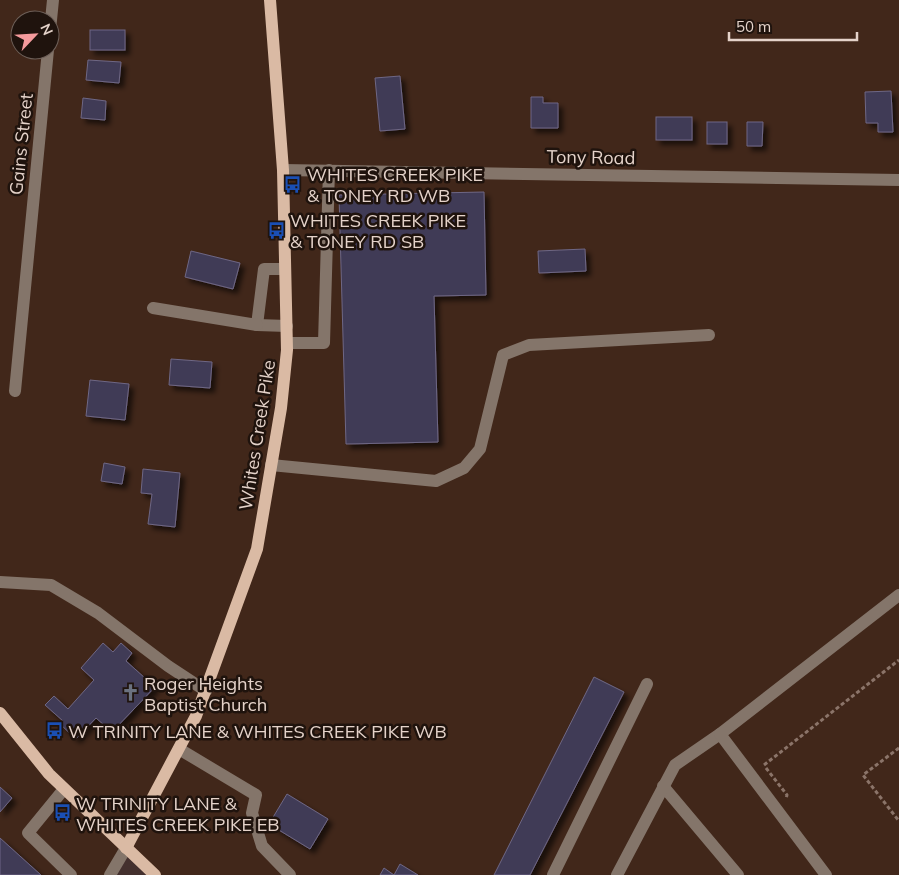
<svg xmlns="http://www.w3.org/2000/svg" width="899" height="875" font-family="Mulish,sans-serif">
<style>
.education{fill:#44302e}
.building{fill:#413b56;stroke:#6e6785;filter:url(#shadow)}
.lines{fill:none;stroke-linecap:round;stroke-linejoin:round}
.path{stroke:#8b7469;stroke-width:3;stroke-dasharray:4 2.5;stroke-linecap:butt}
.minor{stroke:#84756a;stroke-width:12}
.major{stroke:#dabaa4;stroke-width:12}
.labels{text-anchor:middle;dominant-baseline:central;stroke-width:5;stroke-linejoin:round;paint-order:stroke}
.street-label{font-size:18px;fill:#e5d3ca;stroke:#1f130d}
.poi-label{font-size:18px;fill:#e5d3ca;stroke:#1f130d;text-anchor:start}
</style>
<defs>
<filter id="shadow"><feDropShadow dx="4.5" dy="4.5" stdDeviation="2.5" flood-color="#0009"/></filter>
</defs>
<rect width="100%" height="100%" fill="#41271a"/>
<!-- education -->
<polygon class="education" points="126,848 155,875 110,875"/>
<!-- building -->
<g class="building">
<rect x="90" y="30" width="35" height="20"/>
<polygon points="88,60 121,62 119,83 86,80"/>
<polygon points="400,76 405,129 380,131 375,78"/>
<polygon points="891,91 893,132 878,132 878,123 866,123 865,92"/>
<polygon points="531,97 543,97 543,103 558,103 558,128 531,128"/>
<polygon points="83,98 106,101 105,120 81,118"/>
<rect x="656" y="117" width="36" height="23"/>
<rect x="707" y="122" width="20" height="22"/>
<polygon points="747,122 763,122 762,146 747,146"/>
<polygon points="484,192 486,295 434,296 438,442 346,444 339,195"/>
<polygon points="585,249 586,271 539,273 538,251"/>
<polygon points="191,251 240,263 233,289 185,277"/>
<polygon points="171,359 212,362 210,388 169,385"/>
<polygon points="90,380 129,384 125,420 86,416"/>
<polygon points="104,463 125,467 122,484 101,481"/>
<polygon points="143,469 180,473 175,527 148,524 152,494 141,493"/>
<polygon points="103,643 113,652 121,643 132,653 126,661 155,687 112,732 96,718 76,739 60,724 63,721 45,705 54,696 68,709 94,680 81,668"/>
<polygon points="594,677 624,692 530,875 494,875"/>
<polygon points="0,787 12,798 0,812"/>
<polygon points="287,794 328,819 310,849 269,824"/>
<polygon points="0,838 41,875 0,875"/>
<polygon points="400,864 418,875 380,875 384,868 394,875"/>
</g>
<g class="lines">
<!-- path -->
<g class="path">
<polyline points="899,748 863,775 899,821"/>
<polyline points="764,765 899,660"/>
<polyline points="766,768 787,795 786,799"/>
</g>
<!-- minor -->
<g class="minor">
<polyline points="50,30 53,0"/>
<polyline points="283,170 899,180"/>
<polyline points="285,269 264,269 257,325 287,326"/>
<polyline points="153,308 257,325"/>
<polyline points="287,343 324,343 329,170"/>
<polyline points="15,391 48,50"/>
<polyline points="271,465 436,481 464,468 480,449 503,355 529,345 709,335"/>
<polyline points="0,582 51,585 98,613 168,666 206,691"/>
<polyline points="179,749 256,795 252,813 262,846 290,875"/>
<polyline points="663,786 738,875"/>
<polyline points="64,789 28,833 71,875"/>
<polyline points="110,875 126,848"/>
<polyline points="553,875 647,684"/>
<polyline points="617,875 675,765 720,734"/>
<polyline points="826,875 720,734 899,595"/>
</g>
<!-- major -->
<g class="major">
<polyline points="0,713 49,774 155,875"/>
<polyline points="126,848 196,716 257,549 281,408 287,350 283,170 270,0"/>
</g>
</g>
<!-- icons -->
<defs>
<symbol id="bus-bare" viewBox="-9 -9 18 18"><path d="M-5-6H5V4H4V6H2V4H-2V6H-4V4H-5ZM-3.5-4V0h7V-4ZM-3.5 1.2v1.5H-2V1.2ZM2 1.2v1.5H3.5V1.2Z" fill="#1a4fb4" stroke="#1f130d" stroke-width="2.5" paint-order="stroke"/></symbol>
<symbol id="church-bare" viewBox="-9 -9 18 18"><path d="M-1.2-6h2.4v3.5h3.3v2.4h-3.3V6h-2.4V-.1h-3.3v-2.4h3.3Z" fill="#6b7280" stroke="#1f130d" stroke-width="2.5" paint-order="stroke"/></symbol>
</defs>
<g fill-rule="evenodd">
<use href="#bus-bare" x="280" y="172" width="25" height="25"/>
<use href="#bus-bare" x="264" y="218" width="25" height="25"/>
<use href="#church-bare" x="118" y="680" width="25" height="25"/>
<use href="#bus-bare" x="42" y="718" width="25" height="25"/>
<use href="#bus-bare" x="50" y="800" width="25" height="25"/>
</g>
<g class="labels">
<!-- street labels -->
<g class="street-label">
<text transform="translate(21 144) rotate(-84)">Gains Street</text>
<text transform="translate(591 157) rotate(1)">Tony Road</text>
<text transform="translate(257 435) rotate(-81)">Whites Creek Pike</text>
</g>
<!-- poi labels -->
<g class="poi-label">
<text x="307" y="174">WHITES CREEK PIKE<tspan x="307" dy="21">&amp; TONEY RD WB</tspan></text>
<text x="290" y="220">WHITES CREEK PIKE<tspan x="290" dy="21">&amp; TONEY RD SB</tspan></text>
<text x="144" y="683">Roger Heights<tspan x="144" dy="21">Baptist Church</tspan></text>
<text x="68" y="731">W TRINITY LANE &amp; WHITES CREEK PIKE WB</text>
<text x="76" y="803">W TRINITY LANE &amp;<tspan x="76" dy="21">WHITES CREEK PIKE EB</tspan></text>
</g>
</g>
<!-- north arrow -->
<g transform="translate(35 35) rotate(65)"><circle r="24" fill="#1f130d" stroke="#6e6059"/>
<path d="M0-4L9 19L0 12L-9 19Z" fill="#f59b9d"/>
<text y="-8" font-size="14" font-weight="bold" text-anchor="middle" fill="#e5d3ca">N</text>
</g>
<!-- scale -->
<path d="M729 32v8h128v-8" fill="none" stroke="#e5d3ca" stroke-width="2.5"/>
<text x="736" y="32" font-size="15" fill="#e5d3ca" stroke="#1f130d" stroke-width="4" paint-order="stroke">50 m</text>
</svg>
